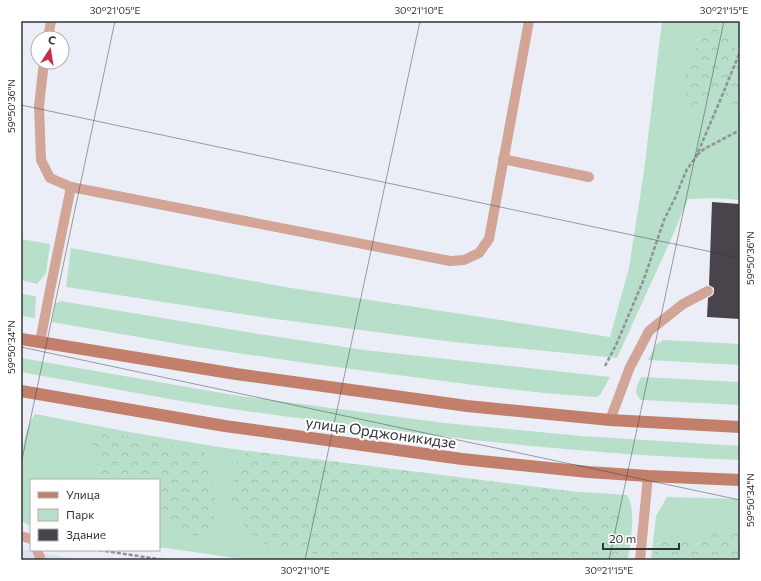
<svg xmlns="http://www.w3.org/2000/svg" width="761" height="581" font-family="Commissioner,sans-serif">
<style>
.built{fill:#dce1f1}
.green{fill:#b7dfc9}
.forest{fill:url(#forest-crowns)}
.building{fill:#49444b}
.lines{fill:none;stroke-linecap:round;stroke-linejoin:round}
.path{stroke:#8f9298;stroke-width:2.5;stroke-dasharray:4 2;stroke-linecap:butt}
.lane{stroke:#d3a597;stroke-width:10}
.secondary{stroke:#c2806c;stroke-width:12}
.ticks{fill:none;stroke:#333538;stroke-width:1;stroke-opacity:0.45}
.labels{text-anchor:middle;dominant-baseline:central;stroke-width:4;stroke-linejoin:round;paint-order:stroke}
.street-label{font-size:15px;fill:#333538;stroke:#fff}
.neatline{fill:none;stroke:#333538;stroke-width:1.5}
.ticks-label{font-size:10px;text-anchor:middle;fill:#333538}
</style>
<defs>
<pattern id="forest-crowns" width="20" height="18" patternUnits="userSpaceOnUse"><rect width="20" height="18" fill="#b7dfc9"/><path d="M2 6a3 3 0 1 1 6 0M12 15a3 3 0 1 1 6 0" fill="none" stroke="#9ec0ad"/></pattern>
</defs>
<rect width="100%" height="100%" fill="#ebeef7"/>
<!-- built -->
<polygon class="built" points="21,549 38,552 79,560 21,560"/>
<!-- green -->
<g class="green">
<polygon points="662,21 740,21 740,200 715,198 688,199 672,237 617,358 453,342 268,318 66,287 71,248 285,287 610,337 629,268 644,171"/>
<polygon points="21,239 50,244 46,273 37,284 21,280"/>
<polygon points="21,294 36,296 35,318 21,316"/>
<polygon points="60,301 259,334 364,350 610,377 600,395 596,397 544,393 482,386 313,364 190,346 52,322 55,304"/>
<polygon points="663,340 740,344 740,365 648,360 656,345"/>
<path d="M21 358 233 395 444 423 581 436 740 446V460C623 456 507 445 392 430 319 421 247 412 175 400 124 391 72 381 21 372Z"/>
<path d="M641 377 740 382V405L641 400C633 392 637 386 641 377Z"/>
<path d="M35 414 129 432 213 446 407 474 552 490 627 495C637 512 630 541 628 560H249L159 547V480H31V527L21 520C21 491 18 451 29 425 30 421 33 418 35 414Z"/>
<polygon points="667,497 740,499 740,560 651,560 656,516"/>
</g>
<!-- forest -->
<g class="forest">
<path d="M716 27C719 28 723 29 725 31 735 37 733 49 740 58V115L734 109 730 101 724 96H715L700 108 691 107 686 97 685 73 701 35 707 28Z"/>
<polygon points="100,431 205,452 211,471 215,501 213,529 203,537 180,532 159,521 159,480 90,480 97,470 98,455 91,442"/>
<polygon points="249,451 570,491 598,505 620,509 618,560 373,560 274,549 254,537 245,527 229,503 237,460"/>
<polygon points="725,529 740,531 740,560 657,560 655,553 663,536 671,535 699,540"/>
</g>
<!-- building -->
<polygon class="building" points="712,202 740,204 740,319 707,317 708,298 713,295 714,292 714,288 709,285"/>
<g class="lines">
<!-- path -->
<g class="path">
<polyline points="697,155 704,149 740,130"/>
<polyline points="605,366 616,345 644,279 664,220 675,198 687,169 696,157 719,103 740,52"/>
<polyline points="99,550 164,560"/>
</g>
<!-- lane -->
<g class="lane">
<polyline points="48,38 51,21"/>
<polyline points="44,62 39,106 41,160 50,178 71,187 450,261 464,260 479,253 489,239 529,21"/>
<polyline points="503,159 589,177"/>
<polyline points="40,342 50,290 71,187"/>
<polyline points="610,420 630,367 649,331 683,304 708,291"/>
<polyline points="21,536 31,539"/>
<polyline points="37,550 41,560"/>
<polyline points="640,560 648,476"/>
</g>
<!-- secondary -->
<g class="secondary">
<polyline points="21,339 236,374 467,406 610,420 740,427"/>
<polyline points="21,391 225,426 462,459 588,472 648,476 740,480"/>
</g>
</g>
<!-- ticks -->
<path class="ticks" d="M21 105 740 258M21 347 740 500M21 464 115 21M305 560 420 21M609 560 724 21"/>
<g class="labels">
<!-- street labels -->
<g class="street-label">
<text transform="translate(381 432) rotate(8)">улица Орджоникидзе</text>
</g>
</g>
<!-- border -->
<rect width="761" height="581" fill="none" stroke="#ffffff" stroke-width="44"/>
<!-- legend -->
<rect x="30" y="479" width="130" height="72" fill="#ffffff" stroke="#adaeaf"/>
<rect x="38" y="492" width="20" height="6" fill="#c2806c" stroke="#adaeaf"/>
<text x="66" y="499" font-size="12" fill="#333538">Улица</text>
<rect x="38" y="509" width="20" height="12" fill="#b7dfc9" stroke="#adaeaf"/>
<text x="66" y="519" font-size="12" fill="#333538">Парк</text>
<rect x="38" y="529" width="20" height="12" fill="#49444b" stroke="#adaeaf"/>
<text x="66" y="539" font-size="12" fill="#333538">Здание</text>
<!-- north arrow -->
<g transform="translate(50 50) rotate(12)"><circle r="19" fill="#ffffff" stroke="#adaeaf"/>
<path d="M0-3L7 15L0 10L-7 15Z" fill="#c33249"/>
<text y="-6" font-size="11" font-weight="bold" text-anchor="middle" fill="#333538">С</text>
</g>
<!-- scale -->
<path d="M603 543v6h76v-6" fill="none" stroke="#333538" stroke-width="2"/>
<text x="609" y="543" font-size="12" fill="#333538" stroke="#ffffff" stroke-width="3" paint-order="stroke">20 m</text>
<rect x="22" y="22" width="717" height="537" class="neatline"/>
<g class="ticks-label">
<text x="115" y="14">30°21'05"E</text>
<text x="419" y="14">30°21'10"E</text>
<text x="724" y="14">30°21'15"E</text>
<text transform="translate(11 106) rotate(-90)" y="4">59°50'36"N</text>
<text transform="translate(750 258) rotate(-90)" y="4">59°50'36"N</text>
<text transform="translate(11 347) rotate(-90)" y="4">59°50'34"N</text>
<text transform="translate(750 500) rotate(-90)" y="4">59°50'34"N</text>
<text x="305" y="574">30°21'10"E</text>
<text x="609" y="574">30°21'15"E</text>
</g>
</svg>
